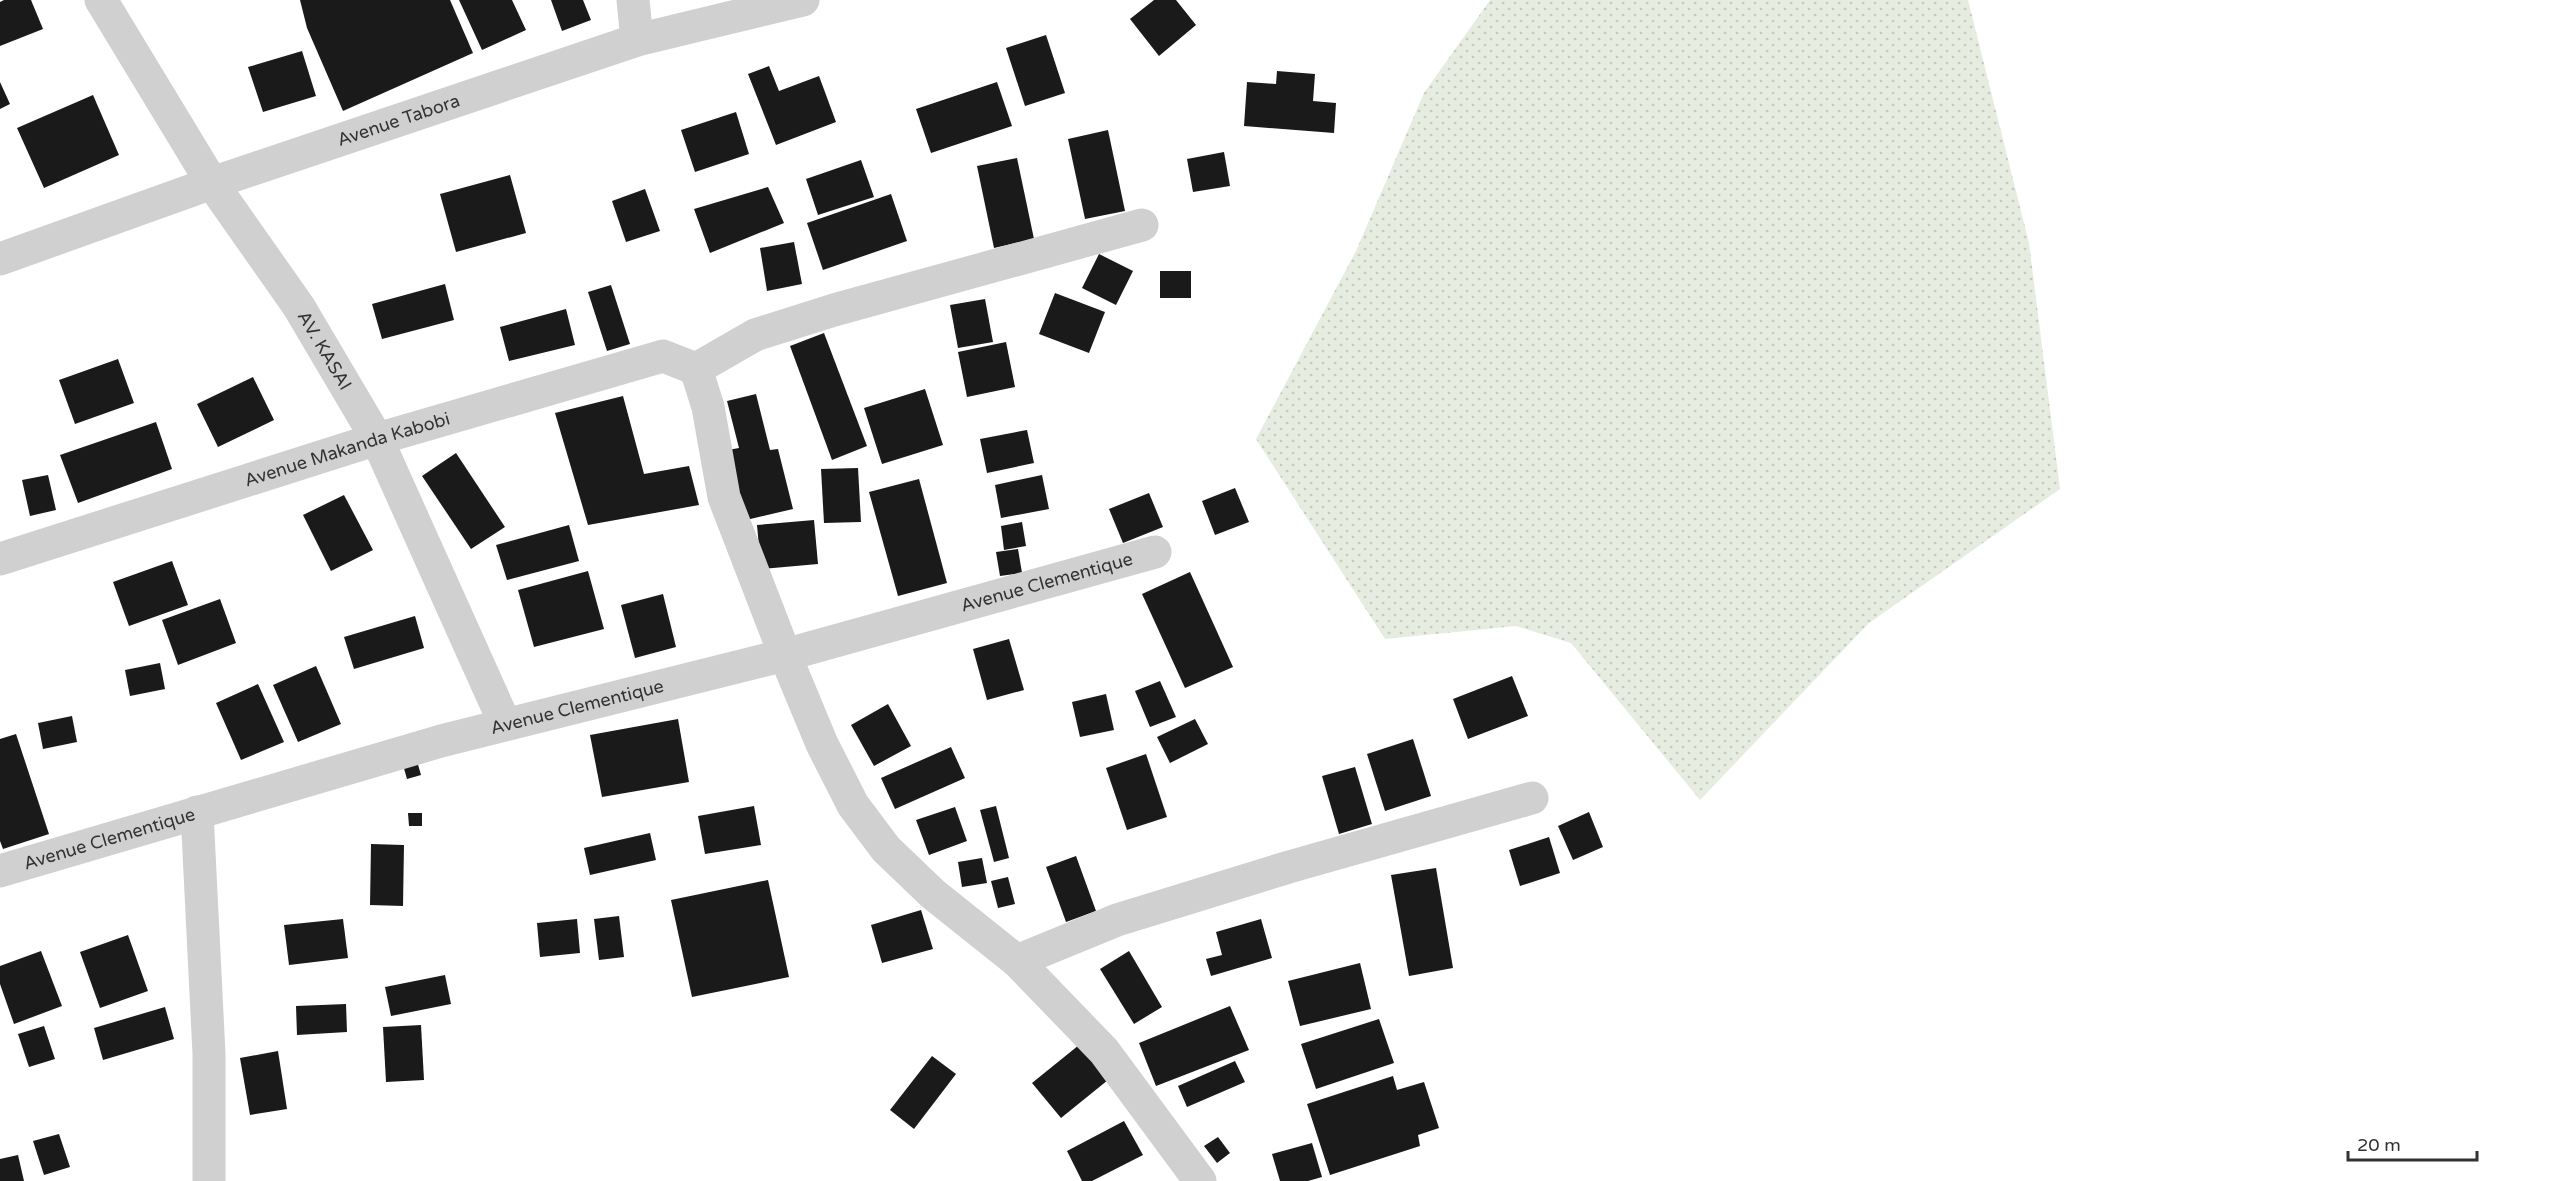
<svg xmlns="http://www.w3.org/2000/svg" width="2558" height="1181" font-family="'Varela Round',sans-serif">
<style>
.grass{fill:url(#grass-dots)}
.building{fill:#1a1a1a}
.lines{fill:none;stroke-linecap:round;stroke-linejoin:round}
.street{stroke:#d0d0d0;stroke-width:33}
.labels{text-anchor:middle;dominant-baseline:central;stroke-width:6;stroke-linejoin:round;paint-order:stroke}
.street-label{font-size:18px;fill:#333;stroke:#fff}
</style>
<defs>
<pattern id="grass-dots" width="8" height="8" patternUnits="userSpaceOnUse" patternTransform="scale(1.5)"><rect width="8" height="8" fill="#e6ecdf"/><path d="M2 2h.1M6 6h.1" fill="none" stroke="#c6cbc0" stroke-width="1.8" stroke-linecap="round"/></pattern>
</defs>
<rect width="100%" height="100%" fill="#fff"/>
<!-- grass -->
<polygon class="grass" points="1490,0 1968,0 2029,243 2060,489 1869,623 1700,800 1571,643 1516,626 1385,639 1256,439 1356,251 1424,93"/>
<!-- building -->
<g class="building">
<polygon points="4,0 31,0 43,29 0,46 0,2"/>
<polygon points="300,0 450,0 473,53 343,111 307,28"/>
<polygon points="459,0 512,0 526,30 482,50"/>
<polygon points="551,0 583,0 591,20 562,31"/>
<polygon points="1154,0 1176,0 1196,25 1159,56 1130,19"/>
<polygon points="1046,35 1065,93 1025,106 1006,48"/>
<polygon points="302,51 316,96 263,112 248,67"/>
<polygon points="769,66 779,91 819,76 836,122 776,145 748,74"/>
<polygon points="1277,71 1315,74 1313,101 1336,103 1334,133 1244,126 1247,82 1276,84"/>
<polygon points="0,82 10,104 0,109"/>
<polygon points="997,82 1012,126 931,153 916,109"/>
<polygon points="93,95 119,155 44,188 17,128"/>
<polygon points="736,112 749,154 695,172 681,130"/>
<polygon points="1108,130 1125,211 1085,219 1068,139"/>
<polygon points="1224,152 1230,186 1193,192 1187,159"/>
<polygon points="1017,158 1034,239 994,248 977,166"/>
<polygon points="861,160 874,197 818,215 806,179"/>
<polygon points="510,175 526,233 456,252 440,194"/>
<polygon points="768,187 784,223 710,253 694,209"/>
<polygon points="645,189 660,231 626,242 612,201"/>
<polygon points="891,194 907,241 823,270 807,223"/>
<polygon points="794,242 802,284 767,291 760,248"/>
<polygon points="1099,254 1133,271 1116,305 1082,288"/>
<rect x="1160" y="271" width="31" height="27"/>
<polygon points="445,284 454,320 382,339 372,304"/>
<polygon points="611,285 630,344 607,351 588,292"/>
<polygon points="1055,293 1105,312 1089,353 1039,334"/>
<polygon points="985,299 993,342 958,348 950,305"/>
<polygon points="566,309 575,345 509,361 500,327"/>
<polygon points="824,333 867,446 832,460 790,346"/>
<polygon points="1006,342 1015,387 967,397 958,352"/>
<polygon points="118,359 134,403 75,424 59,380"/>
<polygon points="253,377 274,420 218,447 197,404"/>
<polygon points="925,389 943,445 882,464 864,408"/>
<polygon points="756,394 770,450 778,449 793,509 746,520 728,450 739,448 727,401"/>
<polygon points="623,396 644,474 689,466 699,505 588,525 555,413"/>
<polygon points="156,422 172,469 78,503 60,455"/>
<polygon points="1027,430 1034,463 987,473 980,439"/>
<polygon points="456,453 505,527 471,549 422,476"/>
<polygon points="858,468 861,522 824,523 821,469"/>
<polygon points="48,475 56,510 30,516 22,480"/>
<polygon points="1042,475 1049,509 1001,518 995,485"/>
<polygon points="919,479 947,583 898,596 869,492"/>
<polygon points="1235,488 1249,522 1215,535 1202,501"/>
<polygon points="1149,493 1163,527 1123,543 1109,509"/>
<polygon points="344,495 373,550 331,571 303,515"/>
<polygon points="814,520 818,564 761,569 757,525"/>
<polygon points="1022,522 1026,546 1004,550 1001,526"/>
<polygon points="569,525 579,561 507,580 496,545"/>
<polygon points="1018,549 1022,573 1000,576 996,552"/>
<polygon points="172,561 188,605 129,626 113,582"/>
<polygon points="588,571 604,629 534,647 518,590"/>
<polygon points="1190,572 1233,667 1185,688 1142,594"/>
<polygon points="663,594 676,647 635,658 621,605"/>
<polygon points="220,599 236,643 178,665 162,620"/>
<polygon points="415,616 424,648 354,669 344,637"/>
<polygon points="1009,639 1024,690 987,700 973,649"/>
<polygon points="160,663 165,689 130,696 125,670"/>
<polygon points="316,666 341,724 298,742 273,685"/>
<polygon points="1512,676 1528,716 1468,739 1453,699"/>
<polygon points="1160,681 1176,717 1150,727 1135,691"/>
<polygon points="258,684 284,742 241,760 216,703"/>
<polygon points="1106,694 1114,730 1080,737 1072,702"/>
<polygon points="888,704 911,746 874,766 851,725"/>
<polygon points="72,716 77,742 43,749 38,723"/>
<polygon points="678,719 689,782 602,797 590,735"/>
<polygon points="1195,719 1208,744 1170,763 1157,737"/>
<polygon points="16,734 49,834 3,849 0,841 0,739"/>
<polygon points="1413,739 1431,796 1385,811 1367,754"/>
<polygon points="951,747 965,778 895,809 881,778"/>
<polygon points="1146,754 1167,817 1127,830 1106,768"/>
<polygon points="417,761 421,775 407,779 403,765"/>
<polygon points="1355,767 1372,824 1339,834 1322,776"/>
<polygon points="754,806 761,845 705,854 698,816"/>
<polygon points="996,806 1009,858 994,862 980,810"/>
<polygon points="955,807 967,841 929,855 916,820"/>
<polygon points="1589,812 1603,847 1573,860 1558,826"/>
<polygon points="408,813 422,813 422,826 409,826"/>
<polygon points="650,833 656,860 590,875 584,848"/>
<polygon points="1549,837 1560,873 1520,886 1509,850"/>
<polygon points="371,844 404,845 403,906 370,905"/>
<polygon points="1076,856 1096,911 1066,922 1046,867"/>
<polygon points="982,858 987,883 962,887 958,862"/>
<polygon points="1436,868 1453,968 1409,976 1391,875"/>
<polygon points="1008,877 1015,904 998,908 991,881"/>
<polygon points="768,880 789,977 692,997 671,900"/>
<polygon points="921,910 933,949 882,963 871,925"/>
<polygon points="619,916 624,957 599,960 594,919"/>
<polygon points="343,919 348,958 289,965 284,925"/>
<polygon points="577,919 580,953 540,957 537,923"/>
<polygon points="1261,919 1272,958 1211,976 1206,959 1222,955 1216,932"/>
<polygon points="128,935 148,991 100,1008 80,952"/>
<polygon points="41,951 62,1006 14,1024 0,984 0,966"/>
<polygon points="1129,951 1162,1007 1134,1024 1100,969"/>
<polygon points="1360,963 1371,1009 1300,1026 1288,981"/>
<polygon points="445,975 451,1004 391,1016 385,987"/>
<polygon points="346,1004 347,1032 297,1035 296,1006"/>
<polygon points="1230,1006 1249,1050 1156,1086 1139,1043"/>
<polygon points="165,1007 174,1039 103,1060 94,1028"/>
<polygon points="1379,1019 1394,1063 1316,1089 1301,1044"/>
<polygon points="421,1025 424,1080 386,1082 383,1027"/>
<polygon points="44,1026 55,1059 29,1067 18,1034"/>
<polygon points="1079,1045 1108,1080 1061,1118 1032,1083"/>
<polygon points="278,1051 287,1109 250,1115 240,1058"/>
<polygon points="932,1056 956,1074 914,1129 890,1110"/>
<polygon points="1235,1061 1245,1082 1187,1107 1178,1086"/>
<polygon points="1393,1076 1397,1090 1424,1082 1439,1128 1418,1135 1420,1146 1330,1175 1307,1104"/>
<polygon points="1124,1121 1143,1155 1092,1181 1082,1181 1067,1151"/>
<polygon points="59,1134 70,1167 44,1175 33,1141"/>
<polygon points="1218,1137 1230,1153 1217,1163 1204,1146"/>
<polygon points="1312,1143 1322,1177 1308,1181 1280,1181 1272,1154"/>
<polygon points="18,1155 24,1181 0,1181 0,1159"/>
</g>
<g class="lines">
<!-- street -->
<g class="street">
<path id="s1" d="M101 0 212 183 299 307 377 439 505 724"/>
<polyline points="633,0 637,40"/>
<path id="s2" d="M0 259 212 183 637 40 803 0"/>
<polyline points="696,369 708,407 724,497 785,655 822,744 853,805 886,849 933,894 1017,961 1104,1051 1200,1181"/>
<polyline points="696,369 755,335 834,310 1142,225"/>
<path id="s3" d="M0 559 377 439 663 356 696 369"/>
<polyline points="197,812 209,1054 209,1181"/>
<path id="s4" d="M0 871 441 741 785 655 1155 552"/>
<polyline points="1017,961 1117,920 1289,867 1532,798"/>
</g>
</g>
<g class="labels">
<!-- street labels -->
<g class="street-label">
<text stroke="none"><textPath href="#s2" startOffset="422">Avenue Tabora</textPath></text>
<text stroke="none"><textPath href="#s1" startOffset="416">AV. KASAI</textPath></text>
<text stroke="none"><textPath href="#s3" startOffset="364">Avenue Makanda Kabobi</textPath></text>
<text stroke="none"><textPath href="#s4" startOffset="1086">Avenue Clementique</textPath></text>
<text stroke="none"><textPath href="#s4" startOffset="600">Avenue Clementique</textPath></text>
<text stroke="none"><textPath href="#s4" startOffset="114">Avenue Clementique</textPath></text>
</g>
</g>
<!-- scale -->
<path d="M2348 1151v9h129v-9" fill="none" stroke="#333333" stroke-width="3"/>
<text x="2357" y="1151" font-size="18" fill="#333333" stroke="#ffffff" stroke-width="4.5" paint-order="stroke">20 m</text>
</svg>
